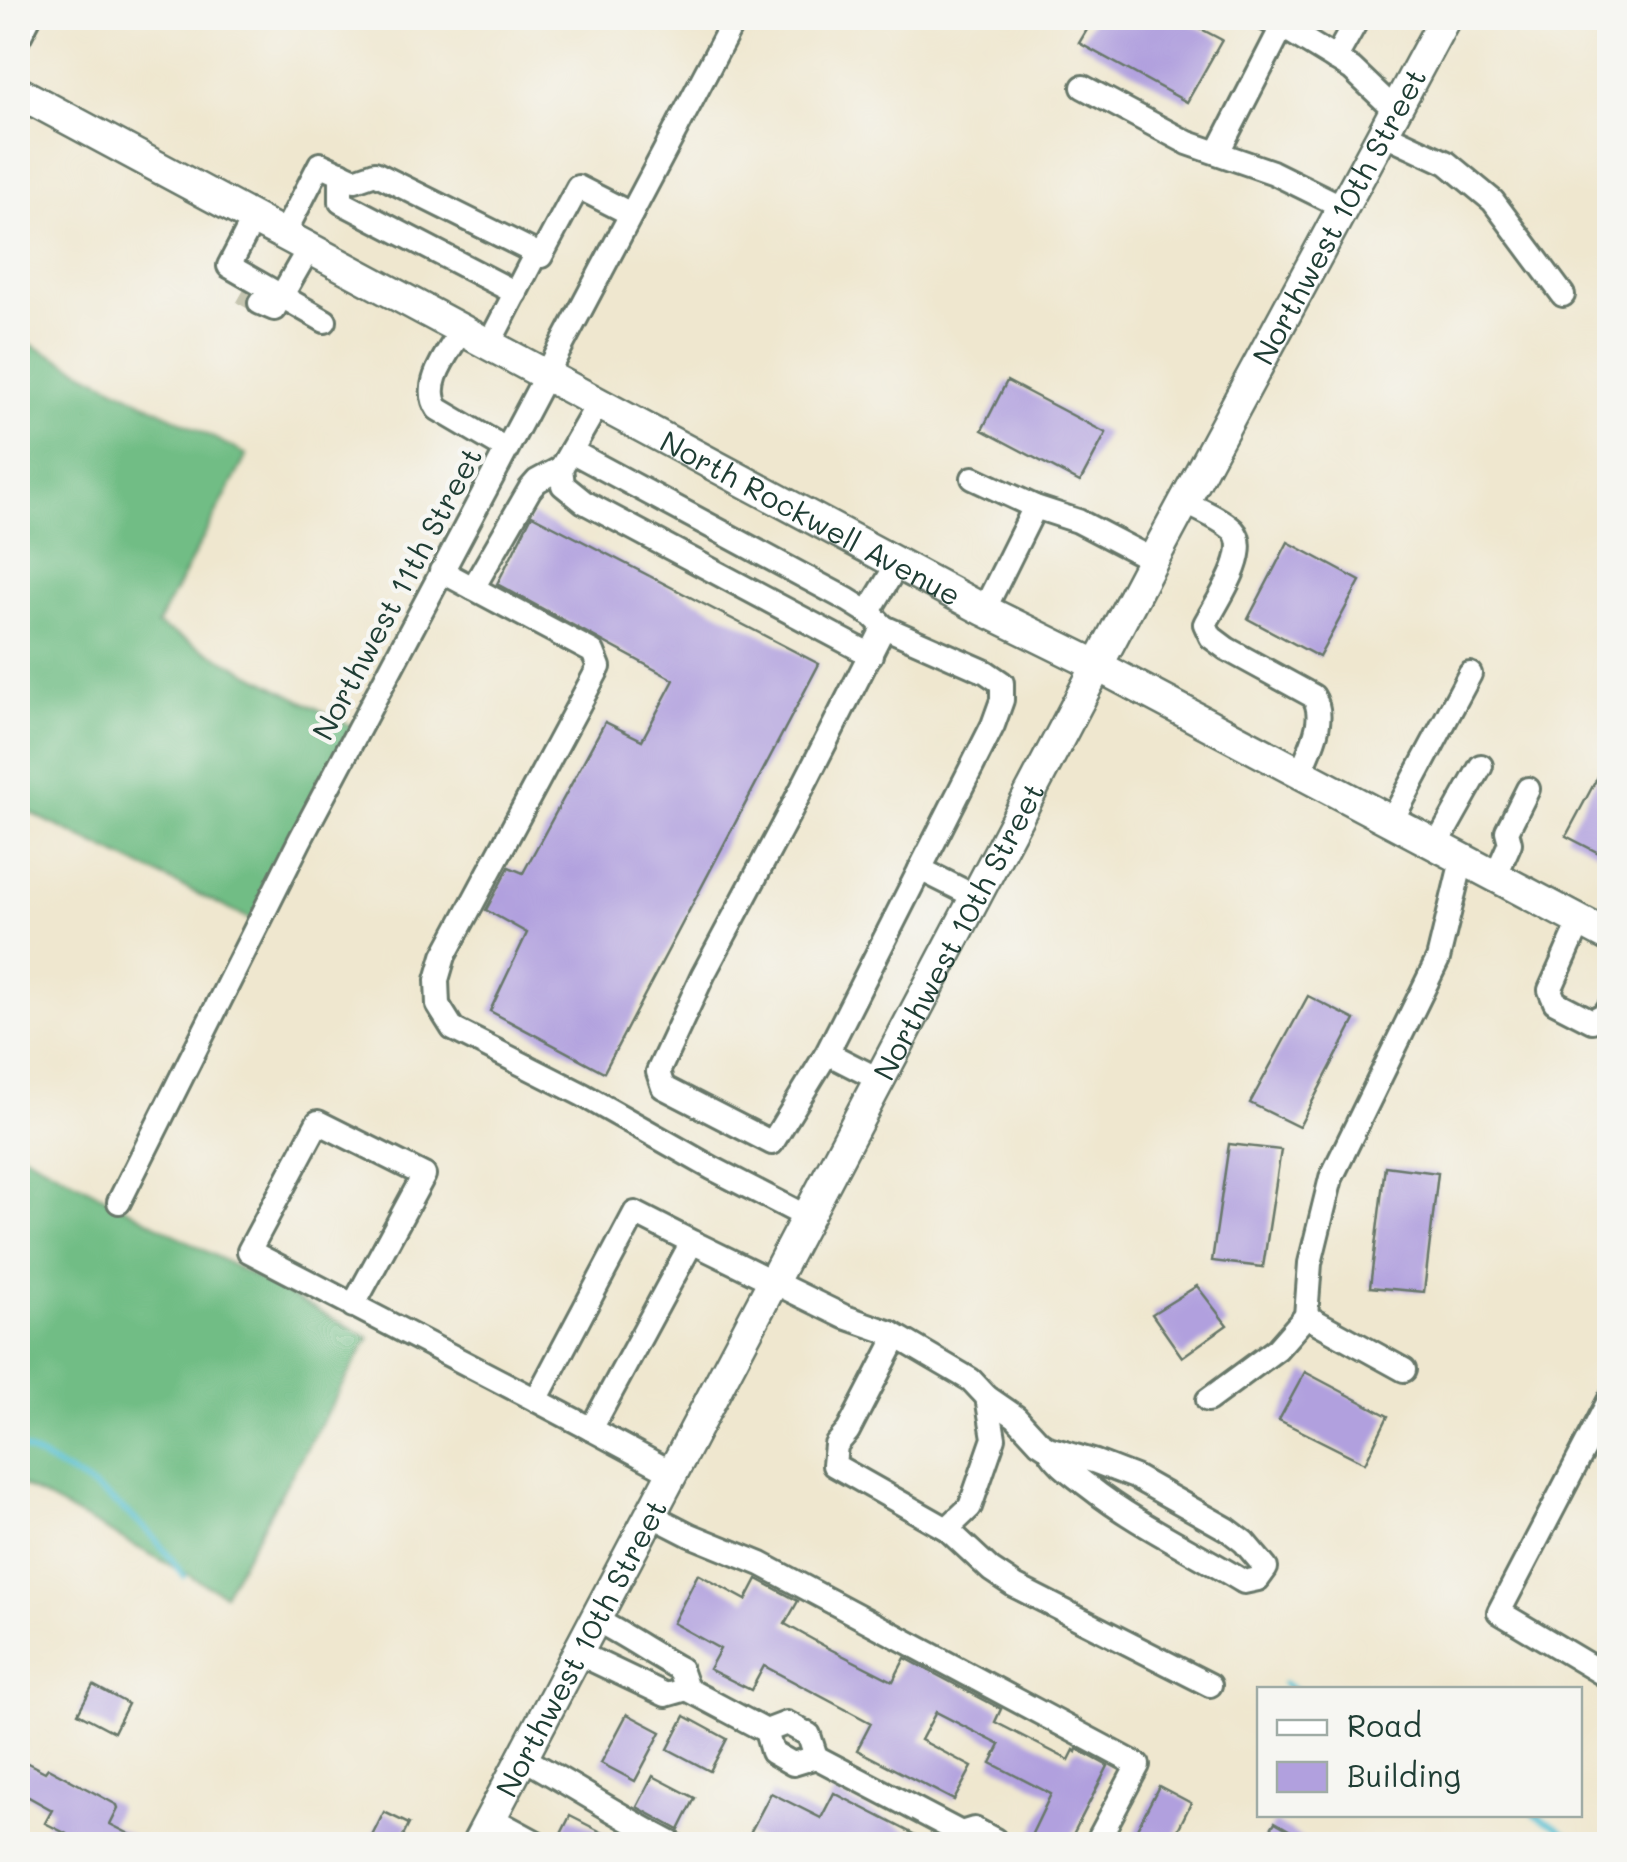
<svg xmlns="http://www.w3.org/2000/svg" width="1627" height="1862" font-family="Mali,sans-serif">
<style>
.forest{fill:#71bd85;stroke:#487d5c;stroke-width:2.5}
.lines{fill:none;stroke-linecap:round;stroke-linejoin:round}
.stream{stroke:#55bfd1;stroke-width:6}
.building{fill:#b1a0de}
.minor-tunnel{stroke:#c5c5b0;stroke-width:22;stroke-dasharray:22 11;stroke-linecap:butt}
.minor-casing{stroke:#68786a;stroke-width:28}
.major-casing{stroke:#68786a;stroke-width:35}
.minor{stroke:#fff;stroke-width:22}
.major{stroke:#fff;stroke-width:30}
.labels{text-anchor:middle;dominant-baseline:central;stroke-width:9;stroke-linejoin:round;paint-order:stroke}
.street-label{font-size:30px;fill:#1f3d34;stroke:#f6f6f2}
</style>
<rect width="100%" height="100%" fill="#f6f6f2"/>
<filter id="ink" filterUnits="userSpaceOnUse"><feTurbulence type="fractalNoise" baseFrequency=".01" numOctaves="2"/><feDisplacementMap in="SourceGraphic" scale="20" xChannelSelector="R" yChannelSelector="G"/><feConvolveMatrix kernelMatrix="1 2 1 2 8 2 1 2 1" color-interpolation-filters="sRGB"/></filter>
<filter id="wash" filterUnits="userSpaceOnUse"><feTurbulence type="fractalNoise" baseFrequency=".0048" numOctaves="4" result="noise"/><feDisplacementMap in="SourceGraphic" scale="40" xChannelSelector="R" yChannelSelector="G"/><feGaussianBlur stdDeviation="2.25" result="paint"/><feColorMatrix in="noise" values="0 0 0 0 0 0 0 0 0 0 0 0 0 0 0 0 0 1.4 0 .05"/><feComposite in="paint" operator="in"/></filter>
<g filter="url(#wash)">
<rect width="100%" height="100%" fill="#efe7cf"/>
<!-- forest -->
<g class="forest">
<polygon points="18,338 247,455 157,625 358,730 258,923 18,807"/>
<polygon points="18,1151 369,1338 224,1594 18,1483"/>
</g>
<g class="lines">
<!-- stream -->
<g class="stream">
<path d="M18 1446C68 1471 117 1497 155 1539 165 1551 175 1564 184 1576"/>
<polyline points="1284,1684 1294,1690"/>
<polyline points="1534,1814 1555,1826 1578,1844"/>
</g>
</g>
<g id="blocks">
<!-- building -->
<g class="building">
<polygon points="1094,18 1180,18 1222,40 1187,102 1079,43"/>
<polygon points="1007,381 1106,433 1080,482 982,430"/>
<polygon points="532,515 819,664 604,1072 490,1011 527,933 486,910 509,867 523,873 605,722 642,740 674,680 497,584"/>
<polygon points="1288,542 1360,581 1319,657 1248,619"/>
<polygon points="1610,754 1610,838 1601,854 1566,836"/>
<polygon points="1308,996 1355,1020 1299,1127 1250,1103"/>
<polygon points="1229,1144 1281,1150 1263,1267 1212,1261"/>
<polygon points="1385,1166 1438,1173 1424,1292 1370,1287"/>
<polygon points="1197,1286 1227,1325 1182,1357 1152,1314"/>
<polygon points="1305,1372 1388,1416 1365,1463 1279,1420"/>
<polygon points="698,1574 746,1600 757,1579 798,1601 785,1624 828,1648 893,1681 905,1658 1001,1709 995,1722 1069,1760 1074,1750 1076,1752 1077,1749 1108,1766 1068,1844 1027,1844 1051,1794 991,1763 1000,1745 936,1712 921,1740 972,1767 954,1800 857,1750 871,1723 764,1666 751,1690 709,1669 720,1649 673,1623"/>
<polygon points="93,1685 128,1704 114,1732 78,1713"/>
<polygon points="627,1714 661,1732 635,1781 601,1763"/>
<polygon points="685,1716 727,1739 710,1771 668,1749"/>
<polygon points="18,1758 45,1772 48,1768 117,1805 118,1808 110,1824 149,1844 87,1844 45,1823 52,1810 18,1791"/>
<polygon points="653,1776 695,1798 679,1830 637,1807"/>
<polygon points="1159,1786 1191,1803 1171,1844 1129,1844"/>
<polygon points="771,1793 821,1818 834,1793 933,1844 767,1844 749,1835"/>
<polygon points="384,1812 409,1824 399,1844 368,1844"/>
<polygon points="570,1816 625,1844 583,1844 561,1834"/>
<polygon points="1275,1822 1313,1844 1261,1844"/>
</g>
</g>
</g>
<g filter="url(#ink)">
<use href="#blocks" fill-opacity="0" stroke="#68786a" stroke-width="2.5"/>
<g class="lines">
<!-- minor-tunnel -->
<polyline class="minor-tunnel" points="242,293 260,303"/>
<defs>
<g id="minor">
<polyline points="1263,18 1288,30 1352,69 1395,110"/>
<polyline points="18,39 29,18"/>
<polyline points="1335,59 1358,18"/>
<polyline points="1083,87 1188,143 1272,172 1343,207"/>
<polyline points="1383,133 1447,163 1493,201 1563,295"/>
<polyline points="1218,152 1282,27"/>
<polyline points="341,173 341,202 516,293"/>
<polyline points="254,218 229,266 325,321"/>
<polyline points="284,234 320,164 355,180 375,173 536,253"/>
<polyline points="260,303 274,309 309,248"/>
<path d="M462 329C449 352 421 384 438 409L506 449"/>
<polyline points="489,344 536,253 541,256 578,187 631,214"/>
<polyline points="599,402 561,468 563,485 584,502 871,655"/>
<polyline points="571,451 848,600 872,615 884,627"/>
<polyline points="973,478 1035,507 1078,521 1153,560"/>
<path d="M1184 502C1200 510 1220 518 1233 530 1253 551 1216 603 1205 624L1211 637 1227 649 1313 696C1328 719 1309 750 1300 774"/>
<polyline points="441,571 593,652 599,667 444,956 437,980 438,1005 453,1029 583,1095 712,1168 807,1217"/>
<polyline points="473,588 530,489 537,481 561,468"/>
<polyline points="984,610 1035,507"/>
<polyline points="868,613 898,563"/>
<polyline points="1391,822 1470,674"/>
<polyline points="1436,846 1481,766"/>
<polyline points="920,869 976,897"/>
<polyline points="1495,877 1510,843 1507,831 1528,789"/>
<polyline points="1580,922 1550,990 1555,1002 1592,1021 1605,1014 1610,1006"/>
<polyline points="827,1053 993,725 1002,700 1002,683 986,672 884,627 791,810 703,975 658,1072 663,1087 772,1143 827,1053 880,1080"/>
<polyline points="119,1202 300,840 735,18"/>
<polyline points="692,1242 635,1213 536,1400 591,1429 692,1242 845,1317 891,1333 892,1346 848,1431 836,1445 834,1465 947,1529 991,1570 1015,1586 1210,1685"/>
<polyline points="353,1306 424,1175 318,1122 249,1251 536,1400"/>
<polyline points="891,1333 971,1380 987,1397 994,1438 970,1507 947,1529"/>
<polyline points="1404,1370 1306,1316 1310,1263 1331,1178 1438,959 1462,860"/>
<path d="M987 1397 1016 1417 1039 1442 1048 1448 1096 1462 1135 1477 1227 1529 1244 1542 1266 1568 1258 1579 1244 1582C1192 1550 1136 1524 1088 1486 1073 1474 1058 1465 1048 1448"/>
<polyline points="1610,1399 1499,1612 1610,1678"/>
<polyline points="1208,1400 1277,1349 1306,1316"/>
<polyline points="591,1429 673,1473"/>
<polyline points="651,1515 690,1535 761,1564 1138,1765 1096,1844"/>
<path d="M578 1653 666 1695 687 1689 680 1669C651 1653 625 1635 596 1620"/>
<polyline points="687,1689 766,1731 787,1723 809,1735 816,1757 793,1764 772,1752 766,1731"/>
<polyline points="816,1757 961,1833 974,1829 995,1840 997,1844"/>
<path d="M523 1758C574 1786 622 1818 673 1844"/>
<polyline points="491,1818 539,1844"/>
</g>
<g id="major">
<path id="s1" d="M18 92 984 610 1098 666 1610 937"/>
<path id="s2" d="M477 1844 1153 560 1445 18"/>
</g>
</defs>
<!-- minor casing -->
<use href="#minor" class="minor-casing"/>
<!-- major casing -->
<use href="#major" class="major-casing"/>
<!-- minor -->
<use href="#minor" class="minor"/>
<!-- major -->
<use href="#major" class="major"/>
</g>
</g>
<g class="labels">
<!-- street labels -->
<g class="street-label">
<text stroke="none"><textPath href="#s2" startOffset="1842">Northwest 10th Street</textPath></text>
<text stroke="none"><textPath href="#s1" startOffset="900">North Rockwell Avenue</textPath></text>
<text transform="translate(396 593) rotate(-62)">Northwest 11th Street</text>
<text stroke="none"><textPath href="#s2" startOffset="1032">Northwest 10th Street</textPath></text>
<text stroke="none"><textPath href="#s2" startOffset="222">Northwest 10th Street</textPath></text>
</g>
</g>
<!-- margin -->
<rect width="1627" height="1862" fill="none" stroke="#f6f6f2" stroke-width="60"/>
<!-- legend -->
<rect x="1257" y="1687" width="325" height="130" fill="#f6f6f2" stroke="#a0aca6" stroke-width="2.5"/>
<rect x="1277" y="1720" width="50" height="15" fill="#ffffff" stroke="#a0aca6" stroke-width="2.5"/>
<text x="1347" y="1737" font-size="30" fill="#1f3d34">Road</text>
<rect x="1277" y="1762" width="50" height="30" fill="#b1a0de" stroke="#a0aca6" stroke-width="2.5"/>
<text x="1347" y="1787" font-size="30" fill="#1f3d34">Building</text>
</svg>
